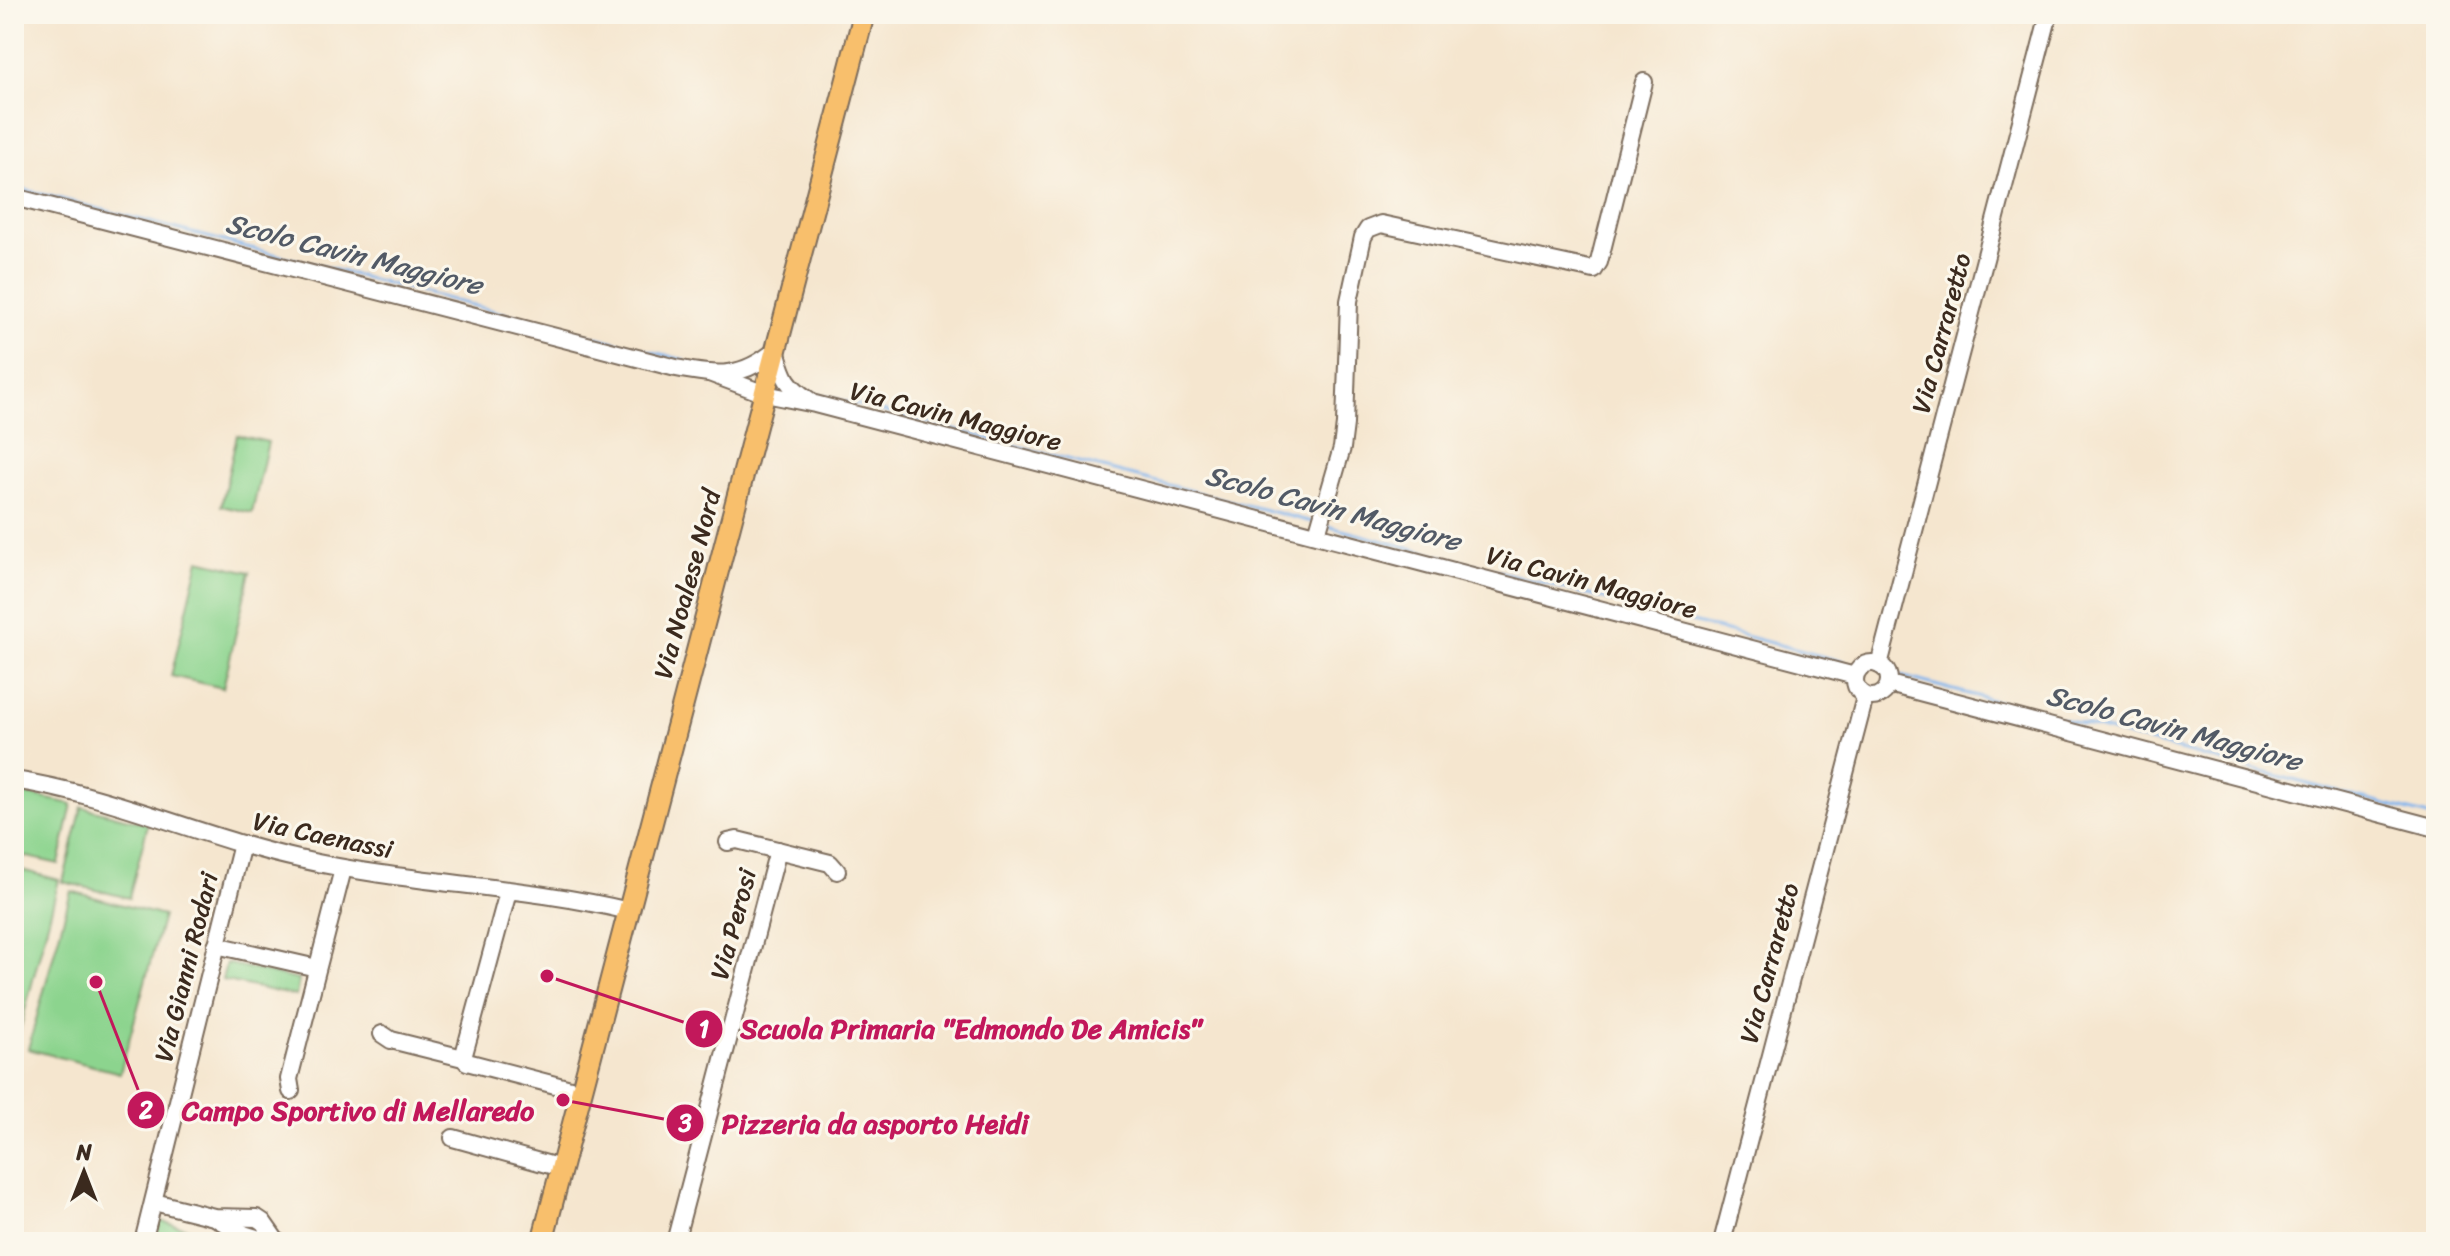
<svg xmlns="http://www.w3.org/2000/svg" width="2450" height="1256" font-family="Sriracha,sans-serif">
<style>
.green{fill:#8cd48e;stroke:#647f56;stroke-width:2}
.lines{fill:none;stroke-linecap:round;stroke-linejoin:round}
.stream{stroke:#7eb4ed;stroke-width:3}
.minor-casing{stroke:#7c6c5c;stroke-width:20}
.major-casing{stroke:#7c6c5c;stroke-width:24}
.minor{stroke:#fff;stroke-width:16}
.major{stroke:#f8bf6c;stroke-width:20}
.labels{text-anchor:middle;dominant-baseline:central;stroke-width:6;stroke-linejoin:round;paint-order:stroke}
.street-label{font-size:26px;fill:#3b2a1e;stroke:#fbf7ec}
.water-label{font-size:28px;font-style:italic;fill:#525a66;stroke:#fbf7ec}
.leader{fill:none;stroke:#c2185b;stroke-width:3}
.callout-dot{fill:#c2185b;stroke:#fbf7ec;stroke-width:3}
.mark-label{font-size:24px;text-anchor:middle;font-weight:bold;fill:#fff}
.callout-label{font-size:28px;text-anchor:middle;font-weight:bold;fill:#c2185b;stroke:#fbf7ec;stroke-width:6;stroke-linejoin:round;paint-order:stroke}
</style>
<rect width="100%" height="100%" fill="#fbf7ec"/>
<filter id="ink" filterUnits="userSpaceOnUse"><feTurbulence type="fractalNoise" baseFrequency=".0125" numOctaves="2"/><feDisplacementMap in="SourceGraphic" scale="16" xChannelSelector="R" yChannelSelector="G"/><feConvolveMatrix kernelMatrix="1 2 1 2 8 2 1 2 1" color-interpolation-filters="sRGB"/></filter>
<filter id="wash" filterUnits="userSpaceOnUse"><feTurbulence type="fractalNoise" baseFrequency=".006" numOctaves="4" result="noise"/><feDisplacementMap in="SourceGraphic" scale="32" xChannelSelector="R" yChannelSelector="G"/><feGaussianBlur stdDeviation="1.8" result="paint"/><feColorMatrix in="noise" values="0 0 0 0 0 0 0 0 0 0 0 0 0 0 0 0 0 1.4 0 .05"/><feComposite in="paint" operator="in"/></filter>
<g filter="url(#wash)">
<rect width="100%" height="100%" fill="#f5e6cf"/>
<!-- green -->
<g class="green">
<polygon points="237,435 268,442 252,513 221,506"/>
<polygon points="199,560 250,572 223,688 171,676"/>
<polygon points="14,792 72,804 59,864 14,854"/>
<polygon points="82,807 148,824 129,898 63,882"/>
<polygon points="14,868 59,880 15,1049 14,1049"/>
<polygon points="71,891 163,916 120,1073 28,1049"/>
<polygon points="226,963 299,980 296,996 222,980"/>
<polygon points="160,1221 234,1240 234,1242 155,1242"/>
</g>
<g class="lines">
<!-- stream -->
<g class="stream">
<polyline points="14,187 684,360"/>
<polyline points="812,393 1316,523"/>
<polyline points="1327,526 1844,662"/>
<polyline points="1901,676 2436,818"/>
</g>
</g>
</g>
<g filter="url(#ink)">
<g class="lines">
<defs>
<g id="minor">
<path d="M14 197 676 368C719 376 741 379 776 350 784 377 785 384 809 400"/>
<polyline points="709,373 765,394 815,404 1855,676"/>
<polyline points="1317,534 1342,448 1345,424 1349,301 1363,237 1368,229 1381,224 1594,270 1599,262 1644,82"/>
<circle cx="1872" cy="680" r="17"/>
<polyline points="1879,665 2049,14"/>
<polyline points="1889,684 2436,828"/>
<path d="M14 780C113 795 203 838 299 859 408 884 521 885 629 911"/>
<polyline points="728,842 737,840 830,863 837,871"/>
<polyline points="216,945 317,968"/>
<polyline points="382,1034 391,1040 463,1058 467,1062 582,1092"/>
<polyline points="463,1058 508,892"/>
<polyline points="291,1091 289,1079 342,873 338,868"/>
<polyline points="453,1138 561,1168"/>
<polyline points="154,1202 214,1217 257,1218 263,1222 277,1242"/>
<polyline points="219,1220 244,1234 269,1242"/>
<polyline points="143,1242 242,844"/>
<polyline points="675,1242 778,850"/>
<polyline points="1722,1242 1865,697"/>
</g>
<polyline id="major" points="542,1242 864,14"/>
</defs>
<!-- minor casing -->
<use href="#minor" class="minor-casing"/>
<!-- major casing -->
<use href="#major" class="major-casing"/>
<!-- minor -->
<use href="#minor" class="minor"/>
<!-- major -->
<use href="#major" class="major"/>
</g>
</g>
<g class="labels">
<!-- street labels -->
<g class="street-label">
<text transform="translate(1941 333) rotate(-75)">Via Carraretto</text>
<text transform="translate(956 416) rotate(14)">Via Cavin Maggiore</text>
<text transform="translate(1592 582) rotate(15)">Via Cavin Maggiore</text>
<text transform="translate(687 584) rotate(-75)">Via Noalese Nord</text>
<text transform="translate(323 835) rotate(12)">Via Caenassi</text>
<text transform="translate(733 924) rotate(-75)">Via Perosi</text>
<text transform="translate(1769 963) rotate(-75)">Via Carraretto</text>
<text transform="translate(186 967) rotate(-76)">Via Gianni Rodari</text>
</g>
<!-- water labels -->
<g class="water-label">
<text transform="translate(354 254) rotate(14)">Scolo Cavin Maggiore</text>
<text transform="translate(1333 508) rotate(15)">Scolo Cavin Maggiore</text>
<text transform="translate(2174 728) rotate(15)">Scolo Cavin Maggiore</text>
</g>
</g>
<!-- callouts -->
<path class="leader" d="M547 976L704 1029M96 982L146 1110M563 1100L685 1123"/>
<g class="callout-dot">
<circle cx="547" cy="976" r="8"/>
<circle cx="96" cy="982" r="8"/>
<circle cx="563" cy="1100" r="8"/>
<circle cx="704" cy="1029" r="20"/>
<circle cx="146" cy="1110" r="20"/>
<circle cx="685" cy="1123" r="20"/>
</g>
<g class="mark-label">
<text x="704" y="1037">1</text>
<text x="146" y="1118">2</text>
<text x="685" y="1131">3</text>
</g>
<g class="callout-label">
<text x="971" y="1038">Scuola Primaria "Edmondo De Amicis"</text>
<text x="358" y="1120">Campo Sportivo di Mellaredo</text>
<text x="875" y="1133">Pizzeria da asporto Heidi</text>
</g>
<!-- margin -->
<rect width="2450" height="1256" fill="none" stroke="#fbf7ec" stroke-width="48"/>
<!-- north arrow -->
<g transform="translate(84 1172)" stroke="#fbf7ec" stroke-width="6" paint-order="stroke">
<path d="M0-6L14 30L0 20L-14 30Z" fill="#3b2a1e"/>
<text y="-12" font-size="22" font-weight="bold" text-anchor="middle" fill="#3b2a1e">N</text>
</g>
</svg>
